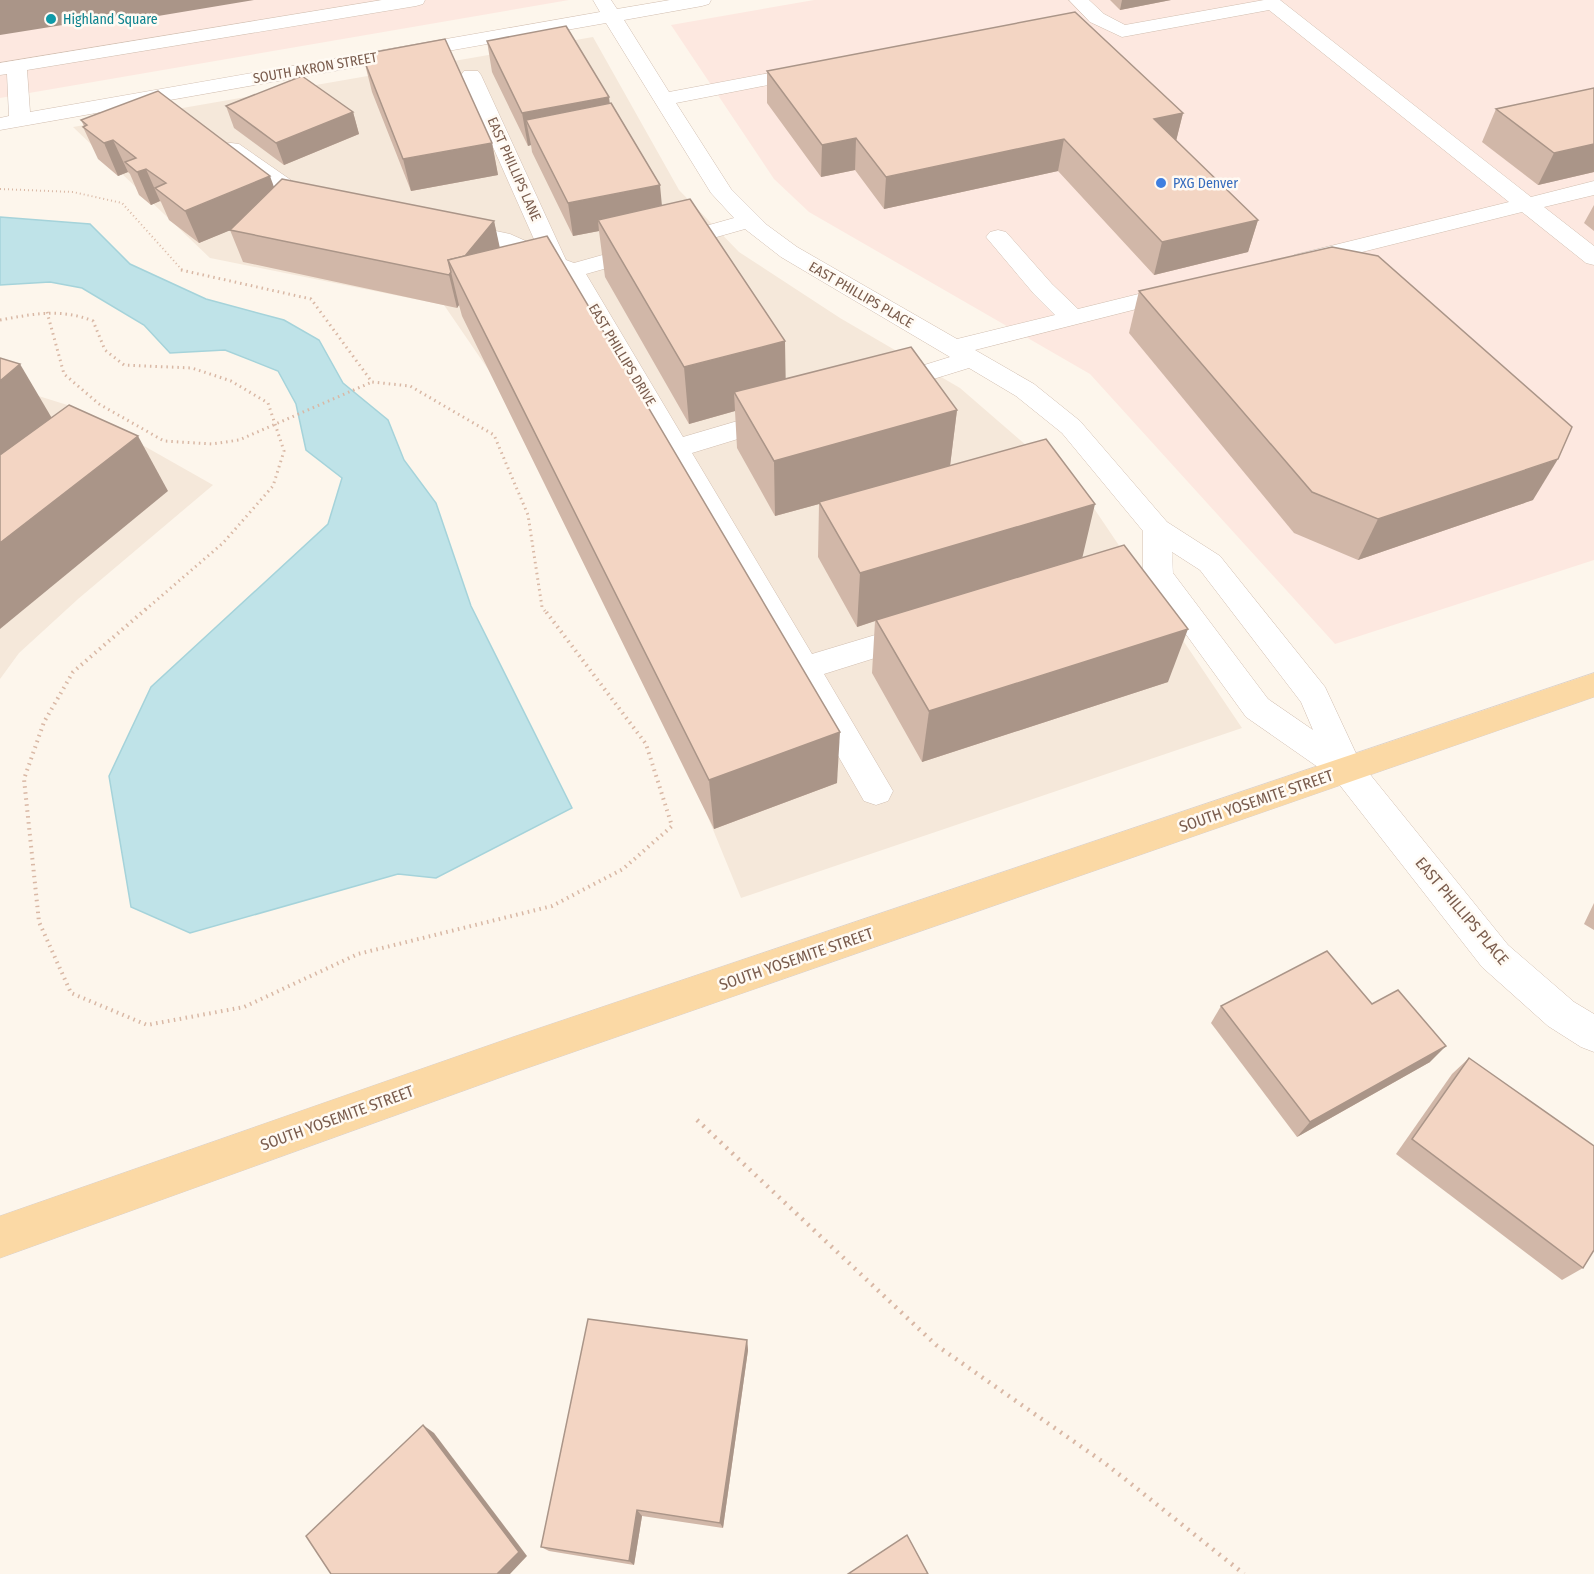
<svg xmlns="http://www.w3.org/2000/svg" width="1594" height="1574" font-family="'Fira Sans Condensed',sans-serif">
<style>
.residential{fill:#f5e8da}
.commercial{fill:#fde8e0}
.water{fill:#bfe3e8;stroke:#a5d3da;stroke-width:1.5}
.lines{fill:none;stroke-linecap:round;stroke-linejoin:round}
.minor-casing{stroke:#d1beb0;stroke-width:1}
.major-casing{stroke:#dad1cd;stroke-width:1}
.path-far3{stroke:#d9b8a5;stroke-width:2;stroke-dasharray:1 3;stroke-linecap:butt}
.path-far2{stroke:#d9b8a5;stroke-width:3;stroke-dasharray:1.5 4;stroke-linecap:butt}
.path-far1{stroke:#d9b8a5;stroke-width:4;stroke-dasharray:1.5 4.5;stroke-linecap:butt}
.path{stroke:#d9b8a5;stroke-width:4.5;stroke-dasharray:2 6;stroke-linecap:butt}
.minor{fill:#fff;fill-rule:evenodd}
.major{fill:#fbd9a5;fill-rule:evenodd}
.wall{fill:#d1b7a8}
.shaded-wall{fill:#aa9588}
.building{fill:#f3d5c3;stroke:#aa9588;stroke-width:1.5}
.culture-dot{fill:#0f9aa8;stroke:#fffaf3;stroke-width:2}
.shop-dot{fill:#3f7fe0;stroke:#fffaf3;stroke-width:2}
.labels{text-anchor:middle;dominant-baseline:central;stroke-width:5;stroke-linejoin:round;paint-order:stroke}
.far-culture-label{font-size:14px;fill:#0d838f;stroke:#fffaf3;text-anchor:start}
.far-street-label{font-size:14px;fill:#7a5c4d;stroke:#fffaf3}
.far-shop-label{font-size:14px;fill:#366cbe;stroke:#fffaf3;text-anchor:start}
.street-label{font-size:16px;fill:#7a5c4d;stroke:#fffaf3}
</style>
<rect width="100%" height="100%" fill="#fdf6ec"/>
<!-- residential -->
<g class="residential">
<polygon points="593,37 679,190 739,252 840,318 960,388 1087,498 1242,728 741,898 662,705 507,397 444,305 210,258 73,127"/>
<polygon points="0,384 77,408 213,485 78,599 19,653 0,679"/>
</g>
<!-- commercial -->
<g class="commercial">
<polygon points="0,0 569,0 0,98"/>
<polygon points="814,0 1594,0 1594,560 1335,644 1090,374 809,212 774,179 671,25"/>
</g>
<!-- water -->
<polygon class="water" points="0,217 90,224 130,264 206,299 284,320 319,340 343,383 388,420 404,460 436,503 471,606 572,808 436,878 398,874 190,933 131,907 109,776 151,687 328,524 342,478 306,450 296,404 278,371 225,350 170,353 144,325 82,288 50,282 0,285"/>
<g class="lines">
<defs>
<g id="minor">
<path d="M382 0H425L423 4 416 6 27 70 30 112 600 12 593 0H611L617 9 670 0H711L709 4 702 6 624 20 669 92 812 65 819 67 822 71 819 75 676 103 731 189 767 225 797 247 957 339 1055 315 1034 294 986 237 990 232 998 230 1006 232 1052 284 1078 309 1179 284 1188 286 1191 291 1188 296 975 350 1034 384 1080 421 1167 522 1220 556 1325 687 1360 762 1508 945 1574 1002 1594 1014V1052L1581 1047 1548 1026 1482 967 1335 779 1246 717 1143 575V531L1062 433 1016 396 969 368 888 393 879 391 875 385 879 379 950 357 781 257 745 229 586 274 683 437 778 409 787 412 791 418 787 424 692 453 812 654 915 623 926 626 930 634 926 642 824 674 893 791 888 801 876 805 864 801 563 276 495 245 445 234 442 229 445 224 453 222 510 234 537 246 461 75 464 71H478L481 75 566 260 574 263 734 218 711 193 606 23 0 130V118L9 116 7 74 0 75V63ZM1172 552 1200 570 1301 702 1313 730 1268 699 1173 573Z"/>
<polygon points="1069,0 1089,0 1104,14 1125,25 1264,0 1280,0 1531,197 1594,181 1594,195 1544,207 1594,246 1594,265 1586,263 1522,212 1302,267 1294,265 1290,260 1294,255 1509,202 1269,10 1122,37 1090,22"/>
<polygon points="231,143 239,144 311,194 325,197 328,202 325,207 317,209 296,205 223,154 220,149 223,144"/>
</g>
<polygon id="major" points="1594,673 1594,697 510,1074 0,1258 0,1216 510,1038"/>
</defs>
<!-- minor casing -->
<use href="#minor" class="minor-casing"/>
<!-- major casing -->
<use href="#major" class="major-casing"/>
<!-- path-far3 -->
<polyline class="path-far3" points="0,189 73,192 122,203 183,271"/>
<!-- path-far2 -->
<g class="path-far2">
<polyline points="181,270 311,299 372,382 410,386 494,435 528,515 542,607 545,611"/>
<polyline points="47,312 64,374 99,404 164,441 212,444 239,440 372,382"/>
<path d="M0 320C33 314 61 308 93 321L105 350 124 365 192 368 231 381 268 403 284 451 273 486 223 543 144 611"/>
</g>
<!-- path-far1 -->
<polyline class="path-far1" points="146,609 73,672 44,722 24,779 39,922 71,993 147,1025 244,1007 358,954 552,906 623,869 672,826 646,744 544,609"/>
<!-- path -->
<polyline class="path" points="697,1120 936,1345 1106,1464 1244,1574"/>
<!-- minor -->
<use href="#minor" class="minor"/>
<!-- major -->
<use href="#major" class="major"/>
</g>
<!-- wall -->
<g class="wall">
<polygon points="1110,0 1171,0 1120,10"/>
<polygon points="487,41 609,97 609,103 662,206 786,379 957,410 950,466 1082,558 1168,682 922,762 872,673 875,621 857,627 818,557 819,504 775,516 737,448 735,411 689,424 605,277 599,231 573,236 532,152 531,145 528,146 492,72"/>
<polygon points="364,54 492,143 498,175 411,191 372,92 364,60 365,60"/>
<polygon points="767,71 1183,113 1176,141 1258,220 1248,252 1154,275 1058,171 884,209 855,170 821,177 767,103"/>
<polygon points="1594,88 1594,172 1538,185 1482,142 1496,109"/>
<polygon points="226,106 353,112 359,134 284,165 234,128"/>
<polygon points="81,120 274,187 494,221 499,247 837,783 714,829 462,316 459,305 457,308 243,262 230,230 199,243 169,220 161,202 160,201 151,205 139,195 130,174 128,172 118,176 98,159 83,127 84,126"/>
<polygon points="1594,205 1594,231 1584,223"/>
<polygon points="1139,291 1533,500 1358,560 1294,533 1129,333"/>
<polygon points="1594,903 1594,930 1584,924"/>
<polygon points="1372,1004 1430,1062 1297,1137 1211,1023 1221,1006"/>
<polygon points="1469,1058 1583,1268 1562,1280 1396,1154 1452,1074"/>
<polygon points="747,1340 748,1350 723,1528 642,1516 634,1565 549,1551 541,1547"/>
</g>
<!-- shaded-wall -->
<g class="shaded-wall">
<polygon points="0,0 254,0 122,22 119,16 0,35"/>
<polygon points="1122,0 1171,0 1120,10"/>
<polygon points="609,97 613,129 526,120 531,145 528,146 522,113"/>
<polygon points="353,112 359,134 284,165 276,143"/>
<polygon points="1183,113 1175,145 1154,119"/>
<polygon points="856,138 855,170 821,177 822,145"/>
<polygon points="1064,139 1058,171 884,209 886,177"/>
<polygon points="113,140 128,172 118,176 104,143"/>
<polygon points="492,143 498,175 411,191 403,159"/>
<polygon points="1594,144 1594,172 1538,185 1554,153"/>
<polygon points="146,169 160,201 151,205 137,172"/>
<polygon points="270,176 282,209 199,243 185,211"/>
<polygon points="660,185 663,217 598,220 599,231 573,236 568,203"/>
<polygon points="1258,220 1248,252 1154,275 1162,242"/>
<polygon points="494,221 501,253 453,270"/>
<polygon points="451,272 459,305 457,308 449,275"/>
<polygon points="785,341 786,397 734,392 735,411 689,424 684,367"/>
<polygon points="20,364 53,420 0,467 0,381"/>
<polygon points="957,410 950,466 819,502 819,504 775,516 774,461"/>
<polygon points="138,436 168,491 0,629 0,543"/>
<polygon points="1558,459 1533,500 1358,560 1378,519"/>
<polygon points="1095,504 1082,559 876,620 875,621 857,627 860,573"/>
<polygon points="1188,629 1168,682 922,762 929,711"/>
<polygon points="840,732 837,783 714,829 709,780"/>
<polygon points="1446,1046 1430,1062 1297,1137 1310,1122"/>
<polygon points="747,1340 748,1350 723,1528 720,1523"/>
<polygon points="423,1425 434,1433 527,1556 510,1574 497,1574"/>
<polygon points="637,1510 642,1516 634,1565 629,1561"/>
</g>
<!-- building -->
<g class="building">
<polygon points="1075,12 1183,113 1154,119 1258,220 1162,242 1064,139 886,177 856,138 822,145 767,71"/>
<polygon points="566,26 609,97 522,113 487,41"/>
<polygon points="445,39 492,143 403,159 364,60 366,60 364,54"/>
<polygon points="302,76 353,112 276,143 226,106"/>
<polygon points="1594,88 1594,144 1554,153 1496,109"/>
<polygon points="158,91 270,176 185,211 155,188 166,183 146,169 137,172 125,162 136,158 113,140 104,143 83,127 87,125 81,120"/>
<polygon points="611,103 660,185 568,203 526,120"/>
<polygon points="282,179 494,221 465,256 448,260 451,272 449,275 230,230"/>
<polygon points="690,199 785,341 684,367 598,220"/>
<polygon points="547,236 840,732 709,780 448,260"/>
<polygon points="1332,247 1378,256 1572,427 1558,459 1378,519 1312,492 1139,291"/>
<polygon points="911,347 957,410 774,461 734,392"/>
<polygon points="0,358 20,364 0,381"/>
<polygon points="69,405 138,436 0,543 0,455"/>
<polygon points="1046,439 1095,504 860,573 819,502"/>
<polygon points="1124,545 1188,629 929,711 876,620"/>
<polygon points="1327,951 1372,1004 1398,990 1446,1046 1310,1122 1221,1006"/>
<polygon points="1469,1058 1594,1146 1594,1250 1583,1268 1412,1139"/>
<polygon points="588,1319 747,1340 720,1523 637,1510 629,1561 541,1547"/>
<polygon points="423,1425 519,1552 497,1574 331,1574 306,1536"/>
<polygon points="907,1535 928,1574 848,1574"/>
</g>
<!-- markers -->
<circle class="culture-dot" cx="51" cy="19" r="6"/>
<circle class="shop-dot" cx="1161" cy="183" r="6"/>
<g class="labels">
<!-- far-culture labels -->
<g class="far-culture-label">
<text x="63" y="19">Highland Square</text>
</g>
<!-- far-street labels -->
<g class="far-street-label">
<text transform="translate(315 68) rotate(-10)">SOUTH AKRON STREET</text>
<text transform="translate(514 169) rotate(66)">EAST PHILLIPS LANE</text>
<text transform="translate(861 295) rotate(30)">EAST PHILLIPS PLACE</text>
<text transform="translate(622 355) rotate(59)">EAST PHILLIPS DRIVE</text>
</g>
<!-- far-shop labels -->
<g class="far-shop-label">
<text x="1173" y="183">PXG Denver</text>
</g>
<!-- street labels -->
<g class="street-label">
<text transform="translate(1256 801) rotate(-19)">SOUTH YOSEMITE STREET</text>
<text transform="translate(1462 911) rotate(50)">EAST PHILLIPS PLACE</text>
<text transform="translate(796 959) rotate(-19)">SOUTH YOSEMITE STREET</text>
<text transform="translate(337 1118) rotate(-20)">SOUTH YOSEMITE STREET</text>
</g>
</g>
</svg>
